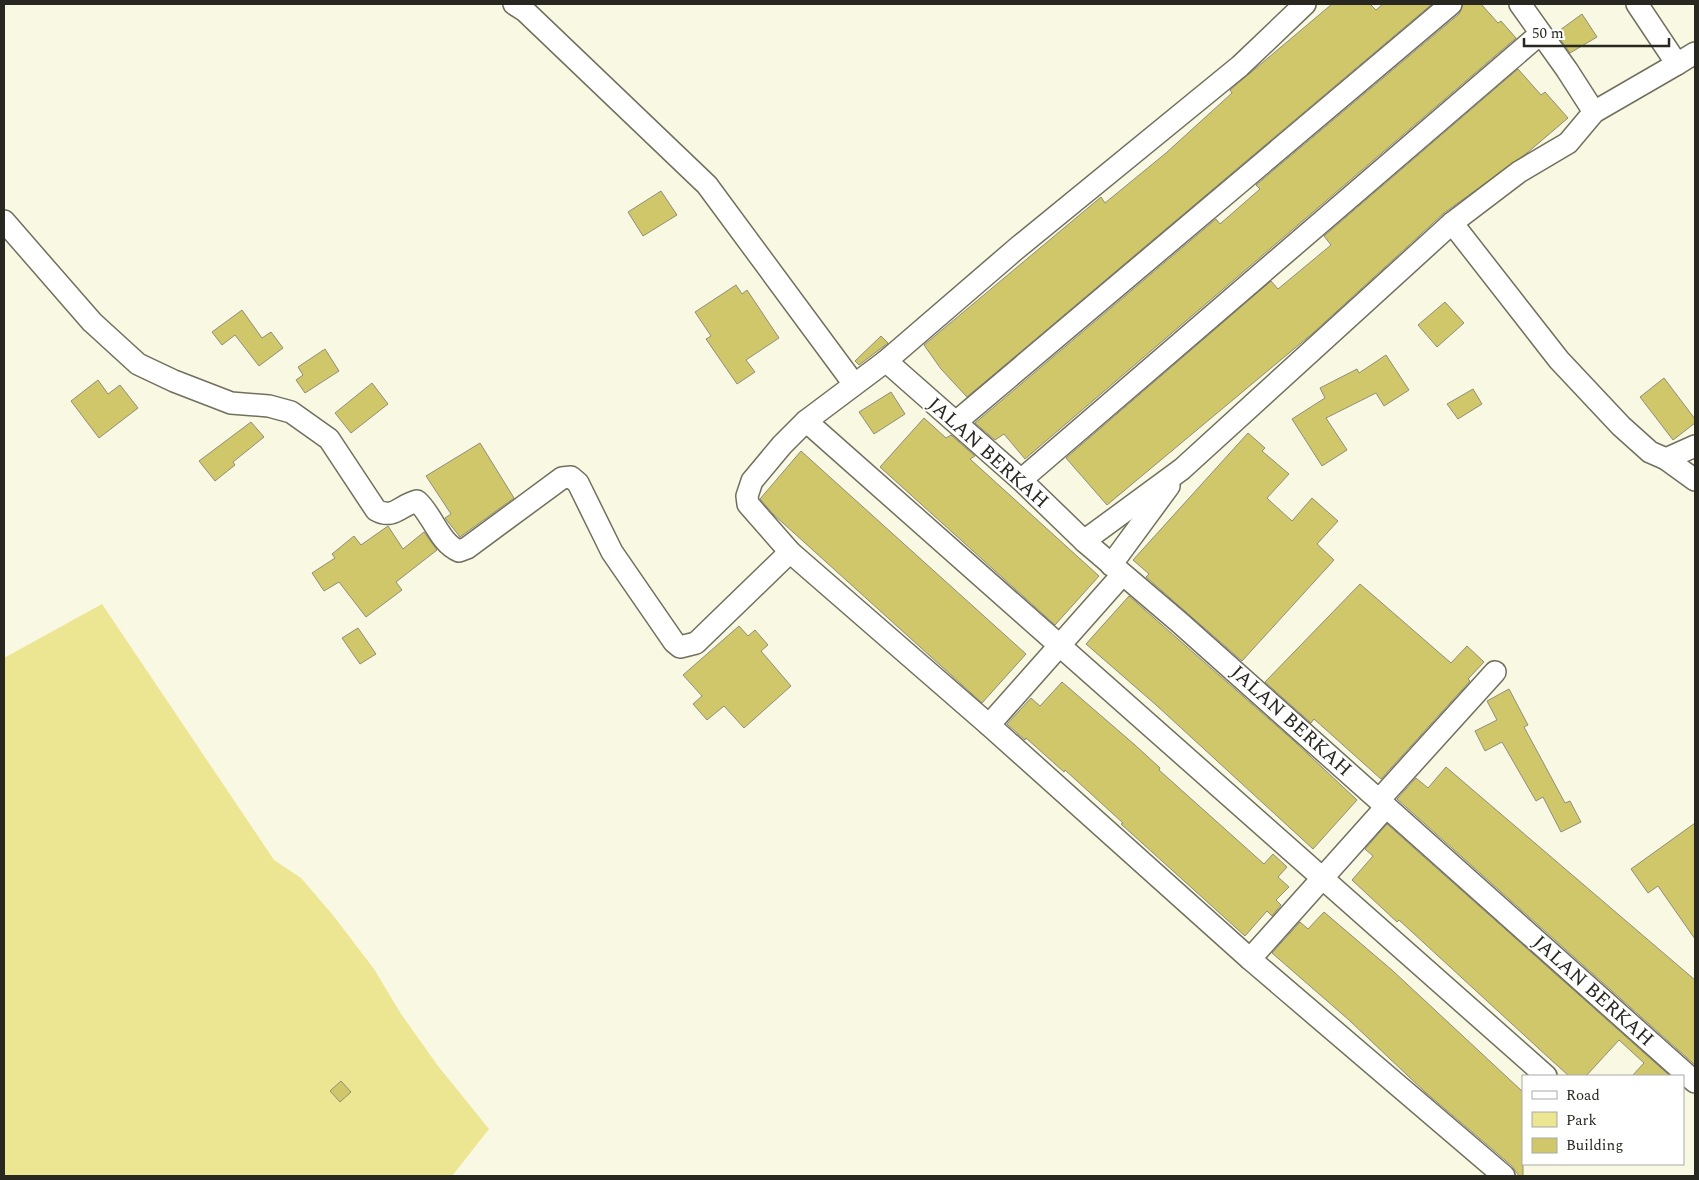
<svg xmlns="http://www.w3.org/2000/svg" width="1699" height="1180" font-family="Spectral,serif">
<style>
.green{fill:#ece591}
.building{fill:#cfc769;stroke:#8f8e7b}
.lines{fill:none;stroke-linecap:round;stroke-linejoin:round}
.street-casing{stroke:#716f5d;stroke-width:24}
.street{stroke:#fff;stroke-width:21}
.labels{text-anchor:middle;dominant-baseline:central;stroke-width:4;stroke-linejoin:round;paint-order:stroke}
.street-label{font-size:20px;fill:#282720;stroke:#fff}
</style>
<rect width="100%" height="100%" fill="#f9f8e3"/>
<!-- green -->
<polygon class="green" points="102,604 274,860 301,878 332,914 374,969 401,1014 438,1066 489,1129 452,1176 4,1176 4,658"/>
<!-- building -->
<g class="building">
<polygon points="1332,4 1370,4 1376,10 1383,4 1432,4 967,397 941,369 924,345 1101,197 1105,203 1166,153 1232,93 1230,90"/>
<polygon points="1463,4 1481,4 1498,23 1501,21 1516,38 1025,459 1004,434 995,440 975,423 1216,219 1220,224 1260,189 1256,185 1459,14"/>
<polygon points="1582,14 1597,37 1570,53 1556,33"/>
<polygon points="1518,69 1541,95 1545,92 1568,118 1527,153 1444,213 1313,333 1107,505 1066,458 1271,281 1278,289 1331,245 1324,236"/>
<polygon points="661,191 677,215 643,236 628,212"/>
<polygon points="736,285 742,294 747,290 779,338 746,360 755,372 737,384 706,339 711,336 695,312"/>
<polygon points="1445,302 1464,323 1437,347 1418,325"/>
<polygon points="242,310 262,338 271,332 283,348 259,366 235,335 222,345 212,332"/>
<polygon points="881,336 888,343 859,365 855,361"/>
<polygon points="325,349 339,371 305,393 296,380 303,375 298,367"/>
<polygon points="1386,355 1409,390 1384,406 1376,393 1326,418 1347,450 1322,466 1292,419 1325,398 1320,388 1357,369 1359,373"/>
<polygon points="1664,378 1695,419 1695,423 1673,440 1640,397"/>
<polygon points="98,380 108,394 120,385 138,408 99,438 71,401"/>
<polygon points="372,383 388,404 351,433 335,413"/>
<polygon points="1473,389 1482,404 1458,419 1447,404"/>
<polygon points="891,392 905,414 874,434 859,412"/>
<polygon points="924,418 946,438 951,435 975,456 970,459 1099,576 1055,625 880,467"/>
<polygon points="251,422 264,437 233,462 235,465 215,481 199,461"/>
<polygon points="1248,433 1265,448 1262,451 1289,474 1267,498 1270,501 1292,521 1312,498 1338,521 1317,544 1334,560 1242,661 1146,577 1149,574 1133,560"/>
<polygon points="480,443 514,498 460,537 445,518 451,514 426,476"/>
<polygon points="801,451 1026,654 982,703 773,514 760,499"/>
<polygon points="388,526 403,549 424,532 437,550 396,582 402,590 366,617 339,582 324,591 312,573 335,558 332,554 354,536 361,545"/>
<polygon points="1360,584 1451,663 1467,646 1484,662 1468,679 1470,681 1381,779 1314,719 1311,723 1265,682"/>
<polygon points="1129,596 1294,741 1357,800 1313,849 1155,704 1086,644"/>
<polygon points="739,626 748,636 755,630 768,645 761,651 791,686 744,728 724,706 707,720 693,704 702,696 683,675"/>
<polygon points="358,628 376,654 360,664 342,638"/>
<polygon points="1062,682 1135,745 1160,768 1159,770 1264,864 1273,854 1287,867 1278,877 1289,887 1276,900 1281,905 1272,916 1267,911 1245,936 1121,824 1123,823 1065,770 1064,772 1026,738 1025,740 1007,724 1031,698 1040,706"/>
<polygon points="1509,689 1528,725 1524,727 1544,764 1565,803 1570,801 1581,822 1561,832 1543,797 1536,801 1502,742 1485,751 1475,731 1497,720 1487,701"/>
<polygon points="1446,767 1695,980 1695,1065 1397,799 1416,778 1428,788"/>
<polygon points="1695,823 1695,939 1658,886 1648,893 1631,869"/>
<polygon points="1387,824 1670,1076 1632,1076 1644,1063 1619,1040 1586,1076 1569,1076 1549,1058 1399,920 1397,922 1352,880 1373,856 1365,849"/>
<polygon points="1324,912 1393,971 1523,1092 1523,1176 1519,1176 1512,1166 1425,1092 1349,1020 1272,953 1300,922 1308,929"/>
<polygon points="341,1081 351,1092 340,1102 330,1091"/>
</g>
<g class="lines">
<defs>
<g id="street">
<polyline points="514,4 525,11 707,185 854,384"/>
<polyline points="1305,4 1240,66 1016,249 886,361 806,421 782,445 752,481 747,496 748,504 790,552 989,725 1250,959 1504,1176"/>
<polyline points="1520,4 1567,70 1594,112"/>
<polyline points="1677,64 1695,53"/>
<path d="M4 221 92 322 138 364 174 381 231 403 269 406 291 412 329 439 376 510C394 520 400 505 417 501 433 515 439 543 459 551L467 548 562 478 571 477 578 483 612 552 674 642 680 647 696 643 790 552"/>
<polyline points="1452,223 1559,360 1621,426 1650,452 1666,459 1695,480"/>
<polyline points="886,361 1021,480 1084,541 1179,622 1695,1082"/>
<polyline points="806,421 1546,1076"/>
<polyline points="956,422 1451,4"/>
<polyline points="1666,459 1695,446"/>
<polyline points="1021,480 1540,34"/>
<polyline points="1084,541 1182,469 1452,223 1519,172 1568,143 1594,112 1677,64 1637,4"/>
<polyline points="1111,565 1169,486"/>
<polyline points="989,725 1122,575"/>
<polyline points="1379,800 1495,672"/>
<polyline points="1250,959 1386,807"/>
</g>
</defs>
<!-- street casing -->
<use href="#street" class="street-casing"/>
<!-- street -->
<use href="#street" class="street"/>
</g>
<g class="labels">
<!-- street labels -->
<g class="street-label">
<text transform="translate(988 453) rotate(42)">JALAN BERKAH</text>
<text transform="translate(1291 721) rotate(42)">JALAN BERKAH</text>
<text transform="translate(1593 991) rotate(42)">JALAN BERKAH</text>
</g>
</g>
<!-- border -->
<rect width="1699" height="1180" fill="none" stroke="#282720" stroke-width="10"/>
<!-- legend -->
<rect x="1522" y="1075" width="162" height="90" fill="#ffffff" stroke="#a9a9a6"/>
<rect x="1532" y="1091" width="25" height="8" fill="#ffffff" stroke="#a9a9a6"/>
<text x="1566" y="1100" font-size="15" fill="#282720">Road</text>
<rect x="1532" y="1112" width="25" height="15" fill="#ece591" stroke="#a9a9a6"/>
<text x="1566" y="1125" font-size="15" fill="#282720">Park</text>
<rect x="1532" y="1138" width="25" height="15" fill="#cfc769" stroke="#a9a9a6"/>
<text x="1566" y="1150" font-size="15" fill="#282720">Building</text>
<!-- scale -->
<path d="M1524 38v8h145v-8" fill="none" stroke="#282720" stroke-width="2.5"/>
<text x="1532" y="38" font-size="15" fill="#282720" stroke="#ffffff" stroke-width="4" paint-order="stroke">50 m</text>
</svg>
